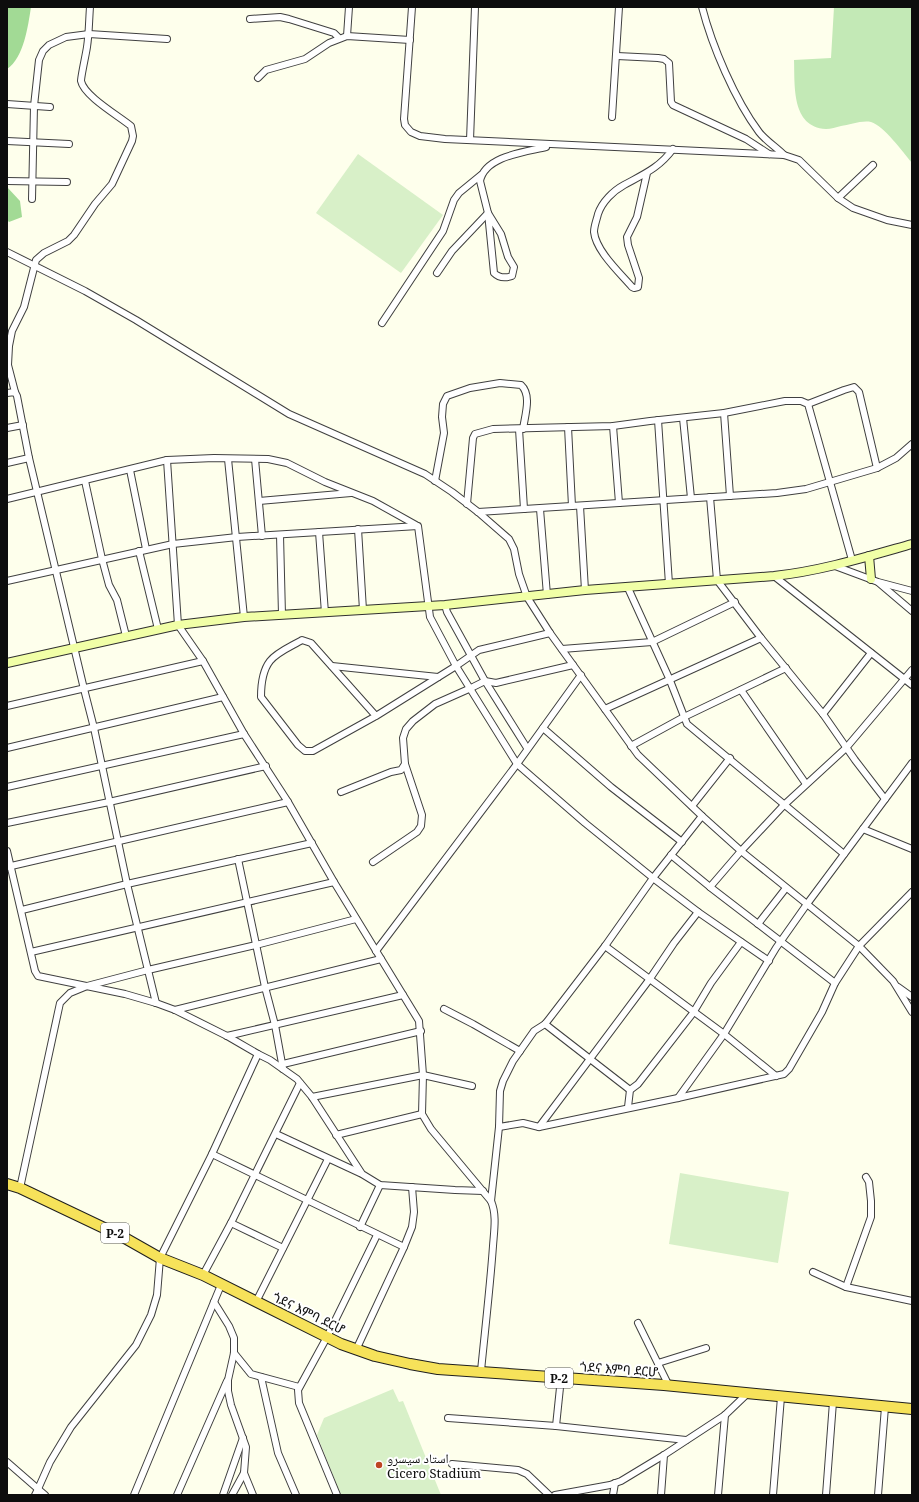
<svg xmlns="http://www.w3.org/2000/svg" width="919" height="1502" font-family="'Noto Serif','Noto Naskh Arabic','Noto Sans Ethiopic',serif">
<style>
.green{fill:#c3e9b6}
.forest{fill:#a2da95}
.pitch{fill:#d8f0c8}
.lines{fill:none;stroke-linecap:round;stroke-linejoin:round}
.minor-casing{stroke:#404040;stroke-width:8}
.secondary-casing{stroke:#2f2f2f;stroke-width:10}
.trunk-casing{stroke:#1e1e1e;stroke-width:12}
.minor{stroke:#fff;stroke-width:6}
.secondary{stroke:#f1ffa7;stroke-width:8}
.trunk{stroke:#f6e25a;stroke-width:10}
.poi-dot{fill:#be4523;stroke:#fff;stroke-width:1.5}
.labels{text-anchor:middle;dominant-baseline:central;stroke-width:4;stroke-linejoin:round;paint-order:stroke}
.shield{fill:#fff;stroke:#565656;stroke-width:1}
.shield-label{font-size:12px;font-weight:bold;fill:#0d0d0d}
.street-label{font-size:13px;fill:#0d0d0d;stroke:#fff}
.poi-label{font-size:13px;fill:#0d0d0d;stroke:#fff;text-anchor:start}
</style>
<rect width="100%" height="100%" fill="#feffec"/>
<!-- green -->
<path class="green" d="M834 7H912V163C903 152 884 126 871 122 862 120 849 125 841 126 836 127 831 129 826 129 791 127 795 85 794 60L831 58Z"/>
<!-- forest -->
<g class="forest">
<path d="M7 7H31C28 26 24 58 7 69Z"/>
<polygon points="7,187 20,201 22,217 9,222 7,220"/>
</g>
<!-- pitch -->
<g class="pitch">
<polygon points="358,154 443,215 401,273 316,213"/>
<polygon points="680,1173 789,1192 778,1263 669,1244"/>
<polygon points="393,1389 399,1402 403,1401 441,1495 341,1495 317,1435 324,1418"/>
</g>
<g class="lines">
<defs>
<g id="minor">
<polyline points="412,7 404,119 405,125 411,132 420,136 445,139 784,155 799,160 838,198 853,208 887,220 912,225"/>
<path d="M702 7C712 46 735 100 759 132 765 140 776 147 784 155"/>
<polyline points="250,19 280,17 289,19 334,33 339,38"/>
<polyline points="347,36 349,7"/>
<polyline points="617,56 658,58 664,59 669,63 671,102 673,105 746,139 769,154"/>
<polyline points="258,78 266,70 305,59 329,43 347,36 410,40"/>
<polyline points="7,104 50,107"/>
<polyline points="612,117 619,7"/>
<polyline points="470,140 475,7"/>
<polyline points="7,141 69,144"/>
<path d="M647 173 637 217 627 237 628 245 639 278 638 287 634 288 632 287C620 273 596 251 594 232 594 226 597 219 598 214 602 202 613 191 624 185 644 174 659 168 673 149"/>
<polyline points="7,181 67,182"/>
<polyline points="838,198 873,165"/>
<polyline points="32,199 34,106 39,60 43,51 49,45 66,37 89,34 167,39"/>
<path d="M488 213 501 234 508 257 514 267 512 276C506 278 499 278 494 273L488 213 480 181C485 156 525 152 546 147"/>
<polyline points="7,252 85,291 136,320 289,414 425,474 452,492 478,512 509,539 514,549 519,574 527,597 550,633 638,755 702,816 741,851 859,946 835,983 822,1012 789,1069 784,1074 678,1098 539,1127 523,1123 499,1127"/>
<polyline points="437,273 452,251 488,213"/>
<polyline points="382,323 443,231 454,200 459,193 481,175"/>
<path d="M15 392 8 365 9 346 12 331 24 307 36 260 44 253 68 241 74 235 95 204 112 184 132 141 133 136 131 126C119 116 84 96 81 81 81 76 86 54 87 47 89 34 89 20 90 7"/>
<polyline points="7,393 15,392 17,396 29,458 84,689 94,728 127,884 156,1003"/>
<polyline points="808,404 844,390 854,387 859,392 877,468"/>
<polyline points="724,413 730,496"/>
<polyline points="683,418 691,498"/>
<polyline points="658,420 669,584"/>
<polyline points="613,426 619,503"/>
<polyline points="568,427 572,506"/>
<polyline points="7,428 23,425"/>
<polyline points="519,429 524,509"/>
<polyline points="228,459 244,617"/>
<polyline points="255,459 262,536"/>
<polyline points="167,460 178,625 203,661 244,734 288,802 334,882 419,1021 423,1075 422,1114 431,1129 491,1201"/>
<polyline points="7,463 29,458"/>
<polyline points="130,470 146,549"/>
<polyline points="85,481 102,559 109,585 117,600 126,636"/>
<path d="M435 481 444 433 442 417 443 404 447 396 470 388 500 383 521 385C532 395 525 415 523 429"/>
<polyline points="710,497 717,580 761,638 823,714 855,760 885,799"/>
<polyline points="7,499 167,460 214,458 268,459 287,463 325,482 373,501 416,525"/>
<polyline points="259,501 351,493"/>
<polyline points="467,504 473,438 475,434 493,429 613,426 650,421 724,413 785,401 801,401 808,404 852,560"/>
<polyline points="580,506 585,590"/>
<polyline points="540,509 547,595"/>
<polyline points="478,512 777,493 806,489 877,468 896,458 912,444"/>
<polyline points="358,529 363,610"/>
<polyline points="319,532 325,613"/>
<polyline points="280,535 282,615"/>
<polyline points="139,551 158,629"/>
<polyline points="835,566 878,582 912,591"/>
<polyline points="774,576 912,685"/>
<polyline points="7,581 173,544 237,537 418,526 430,617 456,666 517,764 585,823 653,878 698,912 769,961"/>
<polyline points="879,583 912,611"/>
<polyline points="628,588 669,678 687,724 844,854"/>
<polyline points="445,605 447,612 485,681 527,748"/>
<polyline points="562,649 652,642 735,602"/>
<polyline points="332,666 438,677"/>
<polyline points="741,690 806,784"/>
<polyline points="7,706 203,661"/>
<polyline points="605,709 761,638"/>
<polyline points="823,714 871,653"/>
<path d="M376 716 311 643 302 640C292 646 277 652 270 661 263 670 261 686 261 697L298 745 305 751H313L376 716 456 666 479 650 550 633"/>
<polyline points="543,728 611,787 682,842"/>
<polyline points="631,746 684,717 786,668"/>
<polyline points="7,748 223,697"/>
<polyline points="7,787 244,734"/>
<polyline points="341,792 391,772 401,770 405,764 403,738 406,729 413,721 435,704 471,688 485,681 496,683 573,665"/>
<polyline points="692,806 730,758"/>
<polyline points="7,823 109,802 266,766"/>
<polyline points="863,829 912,849"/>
<polyline points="7,851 35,971 38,976 125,994 156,1003 175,1010 227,1036 258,1054 212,1154 160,1258 157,1295 151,1315 136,1345 71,1427 50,1462 38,1489 7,1462"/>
<polyline points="671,855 710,887 835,983"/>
<polyline points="238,859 265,987 275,1025 283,1069"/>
<polyline points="373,862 417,832 421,826 422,815 405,764"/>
<polyline points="7,867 288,802"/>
<polyline points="710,887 741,851 784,805 846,748 912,670"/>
<polyline points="912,892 859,946 893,981 912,1012"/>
<polyline points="22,910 127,884 312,843"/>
<polyline points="758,924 786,888"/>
<polyline points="605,946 724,1034 776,1076"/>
<polyline points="376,951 517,764 581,675"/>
<polyline points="31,952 334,882"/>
<polyline points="898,987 912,997"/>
<polyline points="444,1009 473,1024 520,1051"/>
<polyline points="175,1010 381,959"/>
<polyline points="545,1024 630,1090"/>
<polyline points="227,1036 403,995"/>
<polyline points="258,1054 270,1060 297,1079 312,1097 362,1174 380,1185 455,1190 483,1191"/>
<polyline points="283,1064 421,1031"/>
<polyline points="312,1097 423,1075 472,1086"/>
<polyline points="678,1098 724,1034 776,948 807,904 912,763"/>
<polyline points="628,1107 630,1090 638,1084 693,1013 711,983 741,942"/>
<polyline points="539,1127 649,980 674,943 698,912"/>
<polyline points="276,1134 360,1173"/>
<polyline points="336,1135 422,1114"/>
<polyline points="212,1154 404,1247"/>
<polyline points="20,1188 60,1003 70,993 87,986 148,970 256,945 356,919"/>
<polyline points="231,1223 283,1248"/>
<polyline points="360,1227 380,1185"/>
<polyline points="813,1272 846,1287 912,1301"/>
<polyline points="203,1275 231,1223 300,1083"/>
<polyline points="846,1287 871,1217 871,1201 869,1182 866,1177"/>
<polyline points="214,1302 229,1326 234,1338 234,1353 228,1380 228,1391 231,1405 246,1447 244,1473 232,1495"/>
<polyline points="256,1302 328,1159"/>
<polyline points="638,1323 669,1386"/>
<polyline points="356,1350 404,1247 412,1227 414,1212 412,1187"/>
<polyline points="234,1353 251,1374 299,1387"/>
<polyline points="658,1363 706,1348"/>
<path d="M481 1371C485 1330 490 1288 493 1246 494 1231 497 1215 491 1201L499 1127 500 1091 503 1081 513 1061 534 1031 545 1024 549 1019 605 946 653 878 702 816"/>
<polyline points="261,1377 278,1453 296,1495"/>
<polyline points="448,1418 556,1426 686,1440"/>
<polyline points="556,1426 561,1378"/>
<polyline points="452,1464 518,1470 527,1474 549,1495"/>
<polyline points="244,1473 253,1495"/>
<polyline points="35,1495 38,1489 45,1495"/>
<polyline points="134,1495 221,1285"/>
<polyline points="177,1495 227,1381"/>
<polyline points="223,1495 243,1438"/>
<polyline points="337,1495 299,1403 298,1390 327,1337 377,1235"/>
<polyline points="555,1495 610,1485 621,1481 664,1455 725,1415 748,1393"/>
<polyline points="613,1495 615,1483"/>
<polyline points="661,1495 664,1455"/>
<polyline points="718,1495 725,1415"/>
<polyline points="773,1495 781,1397"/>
<polyline points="826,1495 833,1402"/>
<polyline points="878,1495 885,1407"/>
</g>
<g id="secondary">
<polyline points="869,556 871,579"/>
<path d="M7 663 178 625 244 617 445 605 585 590 774 576C821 571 866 557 912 544"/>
</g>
<polyline id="trunk" points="7,1184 20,1188 123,1237 160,1258 203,1275 341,1344 375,1356 410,1364 438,1369 664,1385 912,1409"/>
</defs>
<!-- minor casing -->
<use href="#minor" class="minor-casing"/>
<!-- secondary casing -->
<use href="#secondary" class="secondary-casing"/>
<!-- trunk casing -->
<use href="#trunk" class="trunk-casing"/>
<!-- minor -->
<use href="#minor" class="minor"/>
<!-- secondary -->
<use href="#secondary" class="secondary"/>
<!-- trunk -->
<use href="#trunk" class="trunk"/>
</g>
<!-- markers -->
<circle class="poi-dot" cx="379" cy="1465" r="4"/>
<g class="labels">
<!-- shield labels -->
<g class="shield">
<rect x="101" y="1223" width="28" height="20" rx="3"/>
<rect x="545" y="1368" width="28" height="20" rx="3"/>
</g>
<g class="shield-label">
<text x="115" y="1233">P-2</text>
<text x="559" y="1378">P-2</text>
</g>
<!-- street labels -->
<g class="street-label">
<text transform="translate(309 1313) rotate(26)">ጎደና እምባ ደርሆ</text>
<text transform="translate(619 1369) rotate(4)">ጎደና እምባ ደርሆ</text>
</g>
<!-- poi labels -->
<g class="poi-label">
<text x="387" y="1458">استاد سيسرو<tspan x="387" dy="15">Cicero Stadium</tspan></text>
</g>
</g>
<!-- border -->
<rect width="919" height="1502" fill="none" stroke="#0d0d0d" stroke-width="16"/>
</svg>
